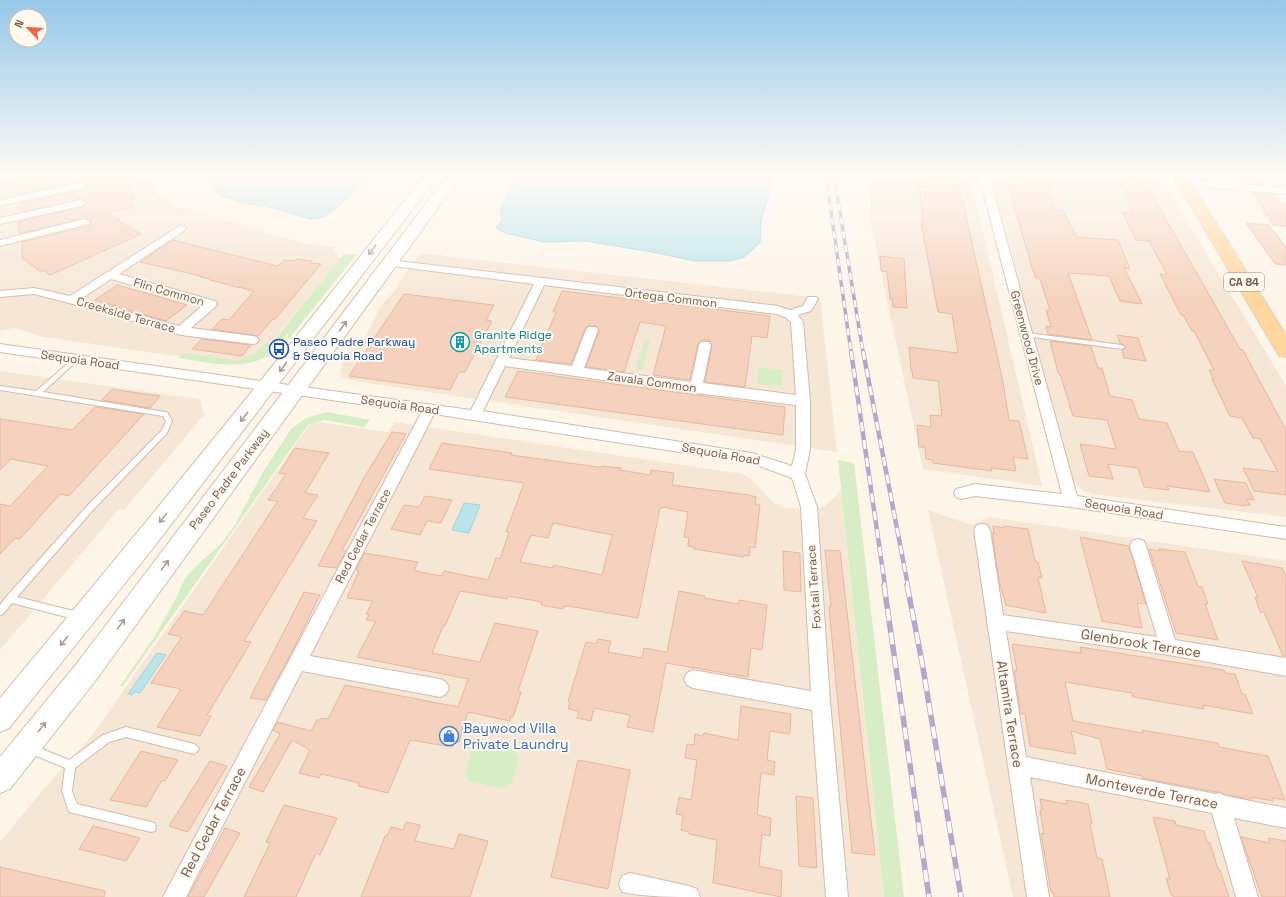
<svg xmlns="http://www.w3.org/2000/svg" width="1286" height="897" font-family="'Space Grotesk',sans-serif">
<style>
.residential{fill:#f6e6d6}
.green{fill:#d7edc5}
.water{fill:#bbe5ea;stroke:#a0d5dc}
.building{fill:#f5d2be;stroke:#e9b79d;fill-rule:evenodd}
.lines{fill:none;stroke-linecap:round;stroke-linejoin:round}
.lane-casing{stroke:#d2bbad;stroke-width:2}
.street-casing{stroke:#d2bbad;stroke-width:2}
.secondary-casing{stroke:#d7beac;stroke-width:2}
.primary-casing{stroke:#ddd4d0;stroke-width:2}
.lane{fill:#fff;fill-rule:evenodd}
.street{fill:#fff;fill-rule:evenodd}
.secondary{fill:#fff;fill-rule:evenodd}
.primary{fill:#ffd79e;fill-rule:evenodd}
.rail-far2-casing{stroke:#b7a5ca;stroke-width:3.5}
.rail-far1-casing{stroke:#b7a5ca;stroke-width:4.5}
.rail-casing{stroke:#b7a5ca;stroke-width:5.5}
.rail-far2{stroke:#fff9f0;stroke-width:2.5;stroke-dasharray:7;stroke-linecap:butt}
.rail-far1{stroke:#fff9f0;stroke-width:3;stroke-dasharray:9;stroke-linecap:butt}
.rail{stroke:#fff9f0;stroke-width:4;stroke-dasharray:12;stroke-linecap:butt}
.oneway{stroke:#b09b92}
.labels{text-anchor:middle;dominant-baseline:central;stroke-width:4;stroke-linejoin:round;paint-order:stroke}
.shield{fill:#fff9f0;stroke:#a3897c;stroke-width:1}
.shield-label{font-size:11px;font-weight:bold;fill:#7b594a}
.street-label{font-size:12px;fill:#7b594a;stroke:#fff9f0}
.culture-label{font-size:12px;fill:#0d838f;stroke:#fff9f0;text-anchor:start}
.transit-label{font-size:12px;fill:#164399;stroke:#fff9f0;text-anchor:start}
.near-street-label{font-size:14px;fill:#7b594a;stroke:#fff9f0}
.near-shop-label{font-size:14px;fill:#366cbe;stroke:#fff9f0;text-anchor:start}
</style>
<rect width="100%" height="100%" fill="#fef5e9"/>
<!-- residential -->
<g class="residential">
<polygon points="0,176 152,176 155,192 175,206 303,243 336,247 334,249 338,258 341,258 269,345 254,358 224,363 43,337 14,328 0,331"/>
<polygon points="862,176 970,176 1042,486 923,469 869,215 871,198 866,181 863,181"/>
<polygon points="991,176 1160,176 1286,386 1286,517 1091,494 1081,489 1073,482"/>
<polygon points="420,253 820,298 837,452 354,381 340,376 342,361 366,336 380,307 397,288 399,282"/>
<polygon points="0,371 200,399 204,415 124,510 119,509 0,650"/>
<polygon points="318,422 388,432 394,422 743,474 752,480 774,503 785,508 806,510 823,507 834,498 841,490 884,897 0,897 0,842 47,785 91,737 309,425"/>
<polygon points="928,510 972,525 989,517 1286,561 1286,897 1013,897"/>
</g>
<!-- green -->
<g class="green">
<path d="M344 254H357L288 340V333C267 377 215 364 178 358L183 353 229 359V361L240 360 244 357 253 355 266 343 271 344Z"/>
<polygon points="645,340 650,341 642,370 635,369"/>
<polygon points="759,367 783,370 782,386 757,384"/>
<polygon points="327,412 370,420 364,427 324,420 308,425 122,687 120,686 155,636 176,598 185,578 197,565 221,544 235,525 263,472 291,429 306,418"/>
<polygon points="838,460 854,463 904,897 884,897"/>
<polygon points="483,743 514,750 519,758 512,782 503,788 469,782 465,773 472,749"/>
</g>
<!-- water -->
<g class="water">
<polygon points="202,176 371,176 345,201 325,216 318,218 310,219 266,206 243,203 219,195 212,184"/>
<polygon points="516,176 770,176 771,177 770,191 761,221 760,243 744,257 730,261 695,261 652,252 585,241 544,242 505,233 496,228 502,220 500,209 512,188"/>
<polygon points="464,503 480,505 469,533 452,530"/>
<polygon points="157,653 166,655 140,693 134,692 132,695 128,694"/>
</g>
<!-- building -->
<g class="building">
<polygon points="18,176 127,176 135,198 131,199 133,207 107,213 141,234 57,272 50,275 44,270 41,272 22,258 22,242 89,225 91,222 85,218 19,234 18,222 85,206 88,203 82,199 18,213 18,204 83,189 86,186 84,183 80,182 18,195"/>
<polygon points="932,176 955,176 956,184 959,185 1003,382 1009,420 1019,421 1028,459 1013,457 1016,471 991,468 992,471 933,463 933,460 926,459 925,447 919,447 917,425 931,427 930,415 942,416 938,381 913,378 912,371 911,371 909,347 958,353 952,314 938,312 921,223 923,223 919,186 934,187"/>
<polygon points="1008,176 1024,176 1025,181 1046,182 1056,210 1063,211 1077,237 1118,240 1130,269 1124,268 1142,304 1120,301 1109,276 1068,273 1092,340 1048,334 1046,326 1051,327 1046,310 1050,310 1040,279 1036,278 1032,268 1009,189 1012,189"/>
<polygon points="1123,176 1139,176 1144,185 1147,186 1240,349 1243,350 1286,430 1286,495 1254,491 1243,468 1278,472 1260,439 1253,438 1242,418 1230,416 1212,379 1214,380 1209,370 1214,370 1194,331 1192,331 1184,316 1181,315 1160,274 1167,275 1149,241 1136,240 1122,212 1133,213 1119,181 1126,182"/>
<polygon points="1239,176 1259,176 1266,185 1245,183"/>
<polygon points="1252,193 1274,194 1281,204 1286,204 1286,226 1273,225 1261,207 1263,207"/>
<polygon points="1246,223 1269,225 1286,247 1286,265 1275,264"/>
<polygon points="173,240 278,266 284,260 294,261 296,259 312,261 311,263 321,264 275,319 273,319 258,336 212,329 222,319 229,320 254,291 210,280 211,279 200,277 201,276 140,262"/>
<polygon points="880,256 904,259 907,308 893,307 892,299 890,299 887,272 881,271"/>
<polygon points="117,285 157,296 187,305 166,321 95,300"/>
<polygon points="562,291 770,316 767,338 752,336 745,387 705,382 712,345 709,340 701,340 698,344 690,380 653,375 666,326 640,322 624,372 586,367 599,331 596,326 588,326 585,329 571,364 536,360 556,312 553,312"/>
<polygon points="404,294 494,305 486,320 492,321 465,372 459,372 450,390 349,376"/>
<polygon points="1117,335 1138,338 1146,361 1124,358 1122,350 1126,347 1120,343"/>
<polygon points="202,339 251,345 242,356 192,349"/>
<polygon points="1050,341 1091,346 1098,368 1102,368 1110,396 1132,400 1139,419 1167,423 1179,451 1193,452 1210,492 1167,486 1169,490 1144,487 1138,468 1108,464 1113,479 1089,476 1080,444 1116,449 1107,420 1073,416 1060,374 1058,373"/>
<polygon points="518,371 785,407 783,435 505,397"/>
<polygon points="112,389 131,392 160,396 150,408 102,400"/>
<polygon points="95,407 144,414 69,496 60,494 20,539 15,538 0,554 0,504 10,506 48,466 11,459 0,470 0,419 72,430"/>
<polygon points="392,432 406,434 342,550 346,551 337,568 318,566 365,476"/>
<path d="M442 443 512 453 511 455 598 467H602V466L621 468 620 470 650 475 651 470 674 473 672 485 749 495 756 497 755 504 760 505 755 548 750 547 749 556 745 555 744 557 694 549V547L688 546 689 538 684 537 688 512 663 507V508H660L638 618 568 606 563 607V609L541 605 542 602 508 596 507 599 460 591 445 626H443L432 653 480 662 495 623 538 631 518 691 521 692 513 717 511 716 510 721 468 712 459 742 455 743 452 747 410 740 388 793 358 786 360 783 321 774 319 778 299 773 310 750 292 740 263 792 249 787 280 734 273 730 277 722 311 731 317 720H320L321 718 328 719 345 685 458 707 468 679 357 657 376 621 366 620 369 615 366 614 373 601 347 598 359 571 356 570 364 553 418 562 414 571 442 576 444 571 488 580 496 558 500 559 509 532H506L524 483 429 469ZM553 523 612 535 602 575 553 565V568L520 562 531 535 548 538Z"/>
<polygon points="295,448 329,453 305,493 318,495 303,518 317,521 244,641 251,642 207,715 211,716 200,736 157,727 181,689 151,683 182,637 168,634 184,611 203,615 278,501 268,500 286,474 279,473"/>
<polygon points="1214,479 1246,483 1254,500 1247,499 1250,505 1244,505 1245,506 1225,503"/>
<polygon points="425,496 452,500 441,523 427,521 420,535 391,529 404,505 419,507"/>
<polygon points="993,526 1004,528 1004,526 1028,529 1035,561 1038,562 1042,578 1038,577 1046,613 1006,605 999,581 992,533 994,534"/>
<polygon points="1080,537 1129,546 1146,604 1137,603 1142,628 1102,621"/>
<polygon points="1149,549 1160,551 1159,549 1185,552 1198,586 1202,587 1208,604 1205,604 1218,640 1176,633"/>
<polygon points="825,550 840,551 875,855 852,853 829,607 831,607"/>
<polygon points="783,551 800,553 801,592 784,590"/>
<polygon points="1242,561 1282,568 1286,577 1286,656 1283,656 1264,612 1260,612 1255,597 1258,598"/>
<polygon points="679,591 705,596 704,598 739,604 739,600 767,605 762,650 751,648 748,677 666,663 653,732 627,727 630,715 594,708 591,721 577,718 579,711 568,709 570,702 568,701 586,642 596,644 598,639 611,641 608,652 642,658 644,648 667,652"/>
<polygon points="304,592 320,595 295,646 266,700 250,698"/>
<polygon points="1012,644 1081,653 1080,647 1224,670 1225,673 1235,674 1242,694 1245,694 1253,714 1203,705 1204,709 1186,706 1133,697 1132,693 1065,682 1073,721 1143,733 1142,730 1218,743 1219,747 1268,756 1285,800 1272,798 1273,801 1251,797 1252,799 1226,795 1220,792 1216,792 1142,778 1142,776 1107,769 1100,739 1071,731 1076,754 1030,746 1025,714 1021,714 1014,670 1017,671"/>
<polygon points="741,706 791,714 790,734 770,731 767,760 775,762 774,775 761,773 757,815 771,818 770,836 762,834 759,866 782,871 781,897 713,883 717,840 689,834 689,832 681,830 683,815 676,814 679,797 691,800 697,760 685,758 687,744 694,745 695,734 703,736 704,733 738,740"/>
<polygon points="141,751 178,760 165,781 162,780 146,807 110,800"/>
<polygon points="578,760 630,770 608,889 551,877"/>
<polygon points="210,761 227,766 188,832 169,826"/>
<polygon points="796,796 813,798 817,868 799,866"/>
<polygon points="1040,799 1067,804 1066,800 1088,804 1092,824 1090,824 1097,858 1102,859 1110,897 1054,897 1054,893 1051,892 1041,833 1044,834 1040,810 1042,810"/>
<polygon points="284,805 337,818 320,855 316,853 296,897 244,897 270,843 266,842"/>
<polygon points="1153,817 1175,821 1176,825 1204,831 1207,842 1210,843 1218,869 1220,870 1229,897 1174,897 1171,895 1166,878 1170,879"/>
<polygon points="406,822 420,825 415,841 454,849 459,834 488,841 470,897 361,897 385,836 387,836 391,827 403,830"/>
<polygon points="93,826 140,838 126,861 79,849"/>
<polygon points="225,828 240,833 204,897 188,897"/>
<polygon points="1241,837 1270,843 1268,838 1286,841 1286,897 1262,897"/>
<polygon points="0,867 105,891 104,897 0,897"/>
</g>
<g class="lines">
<defs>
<g id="lane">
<polygon points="1027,333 1122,345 1125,347 1122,349 1025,336 1024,335 1025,334"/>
<polygon points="75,358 77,359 78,360 77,361 43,392 165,412 167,412 172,421 167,433 93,510 17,597 78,612 81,613 82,616 81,619 78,620 12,603 3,614 0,615 0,605 7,596 87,506 162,430 166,421 163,416 0,390 0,386 36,391 73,359"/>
<polygon points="126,727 194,744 197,746 199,749 197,752 194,754 126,737 109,742 75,768 72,791 77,804 155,823 156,827 155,831 151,832 69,812 62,791 65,768 27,752 25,749 27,746 30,744 69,760 103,735"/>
</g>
<g id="street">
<polygon points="979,176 989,176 1077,496 1286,527 1286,539 1071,507 975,496 961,499 956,497 954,493 956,489 975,484 1062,494"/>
<polygon points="1184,180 1286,188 1286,194 1181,185 1179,183 1181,181"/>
<polygon points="80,183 83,184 85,186 83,188 0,206 0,200"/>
<polygon points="82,200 87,203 85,205 0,224 0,218"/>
<polygon points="85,219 90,222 89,224 0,246 0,240"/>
<path d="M181 225 186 228 185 230 119 274 215 301 217 304 215 307 191 328 253 336 257 337 259 340 257 343 253 344 181 335 69 303 34 294 0 297V291L34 288 70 296ZM111 279 203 305 179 326 81 299Z"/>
<path d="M389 260 778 306 790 310 803 306 808 297H816L818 299 811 311 798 315 803 322 810 401V449L805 474 817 507 830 702 848 897H826L812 710 693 688 687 685 684 679 687 673 693 670 811 691 801 507 792 478 751 463 434 414 310 656 440 679 446 682 449 688 446 694 440 697 302 671 186 897H163L421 413 0 352V344L296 386 471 410 534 284 385 265 384 263ZM544 285 777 314 785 317 791 322 796 395 703 383 711 345 709 342H701L699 345 691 382 584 368 598 330 596 327H588L586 330 572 366 509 358ZM505 366 696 393 796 405V449L792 466 752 453 483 411Z"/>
<polygon points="982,524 987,525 990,530 1003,615 1157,637 1130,546 1132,541 1138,539 1144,541 1146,546 1175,640 1286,658 1286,676 1169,655 1006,631 1026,757 1216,794 1219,793 1226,796 1286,808 1286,828 1234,818 1258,897 1236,897 1212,813 1030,777 1049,897 1027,897 974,530 977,525"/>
<path d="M630 873 689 886 697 889 700 897C675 897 646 897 622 892L619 884 622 876Z"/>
</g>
<g id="secondary">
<path d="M424 176H438L150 552 9 728 0 732V698C144 526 285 352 424 176Z"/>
<polygon points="447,176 461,176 96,680 10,789 0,793 0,757 78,662"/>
</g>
<polygon id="primary" points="1173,176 1187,176 1286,335 1286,357 1279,356 1276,351"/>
</defs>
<!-- lane casing -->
<use href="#lane" class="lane-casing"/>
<!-- street casing -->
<use href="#street" class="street-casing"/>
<!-- secondary casing -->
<use href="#secondary" class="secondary-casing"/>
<!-- primary casing -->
<use href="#primary" class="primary-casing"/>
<!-- lane -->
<use href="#lane" class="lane"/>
<!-- street -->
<use href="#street" class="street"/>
<!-- secondary -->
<use href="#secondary" class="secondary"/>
<!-- primary -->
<use href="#primary" class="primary"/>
<defs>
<g id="rail-far2">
<polyline points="826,176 851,352"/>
<polyline points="834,176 863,352"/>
</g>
<g id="rail-far1">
<polyline points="851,351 885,586"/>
<polyline points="863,351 908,586"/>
</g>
<g id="rail">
<polyline points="884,585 929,897"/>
<polyline points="907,585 922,662 961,897"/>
</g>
</defs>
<!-- rail-far2 casing -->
<use href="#rail-far2" class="rail-far2-casing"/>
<!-- rail-far1 casing -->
<use href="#rail-far1" class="rail-far1-casing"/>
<!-- rail casing -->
<use href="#rail" class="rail-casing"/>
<!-- rail-far2 -->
<use href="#rail-far2" class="rail-far2"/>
<!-- rail-far1 -->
<use href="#rail-far1" class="rail-far1"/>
<!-- rail -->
<use href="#rail" class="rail"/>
</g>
<!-- one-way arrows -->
<defs><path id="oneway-shaft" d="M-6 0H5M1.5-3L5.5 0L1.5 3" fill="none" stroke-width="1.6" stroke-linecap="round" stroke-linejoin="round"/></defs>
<g class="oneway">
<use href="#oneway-shaft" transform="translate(372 250) rotate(127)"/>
<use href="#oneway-shaft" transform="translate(343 326) rotate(-54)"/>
<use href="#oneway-shaft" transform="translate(283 367) rotate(127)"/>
<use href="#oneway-shaft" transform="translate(244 417) rotate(128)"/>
<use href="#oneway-shaft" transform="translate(163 518) rotate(128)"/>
<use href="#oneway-shaft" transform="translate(165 565) rotate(-53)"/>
<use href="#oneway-shaft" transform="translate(121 624) rotate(-54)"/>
<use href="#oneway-shaft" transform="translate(64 641) rotate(129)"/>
<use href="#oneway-shaft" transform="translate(42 727) rotate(-52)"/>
</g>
<!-- sky -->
<linearGradient id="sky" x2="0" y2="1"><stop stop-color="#96c8e9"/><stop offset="0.58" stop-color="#fffaf5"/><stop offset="1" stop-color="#fffaf5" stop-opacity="0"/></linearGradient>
<rect width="1286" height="301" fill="url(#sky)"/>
<!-- icons -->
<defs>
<symbol id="building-ring" viewBox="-11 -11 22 22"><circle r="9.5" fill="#fff9f0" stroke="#0f9aa8" stroke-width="1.5"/><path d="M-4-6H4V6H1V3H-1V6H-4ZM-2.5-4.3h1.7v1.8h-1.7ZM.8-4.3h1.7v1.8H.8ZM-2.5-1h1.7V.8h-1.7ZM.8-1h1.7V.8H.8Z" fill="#0f9aa8"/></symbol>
<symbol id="bus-ring" viewBox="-11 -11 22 22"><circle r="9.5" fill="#fff9f0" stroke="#1a4fb4" stroke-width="1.5"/><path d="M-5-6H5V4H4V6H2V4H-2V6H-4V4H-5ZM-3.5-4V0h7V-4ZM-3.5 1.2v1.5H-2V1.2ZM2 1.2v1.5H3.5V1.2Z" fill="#1a4fb4"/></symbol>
<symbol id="shop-ring" viewBox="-11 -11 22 22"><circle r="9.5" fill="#fff9f0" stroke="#3f7fe0" stroke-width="1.5"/><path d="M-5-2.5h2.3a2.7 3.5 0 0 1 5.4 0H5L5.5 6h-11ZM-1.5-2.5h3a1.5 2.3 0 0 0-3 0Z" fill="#3f7fe0"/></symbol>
</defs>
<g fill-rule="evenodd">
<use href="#building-ring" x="449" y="331" width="22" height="22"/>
<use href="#bus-ring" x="268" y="338" width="22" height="22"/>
<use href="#shop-ring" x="438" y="725" width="22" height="22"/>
</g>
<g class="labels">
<!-- shield labels -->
<rect class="shield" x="1224" y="273" width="40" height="18" rx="3"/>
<g class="shield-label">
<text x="1244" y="282">CA 84</text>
</g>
<!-- street labels -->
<g class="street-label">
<text transform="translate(169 292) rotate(16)">Flin Common</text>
<text transform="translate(671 298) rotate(7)">Ortega Common</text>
<text transform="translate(126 315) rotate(16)">Creekside Terrace</text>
<text transform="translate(1027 338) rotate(75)">Greenwood Drive</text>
<text transform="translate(80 360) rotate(8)">Sequoia Road</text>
<text transform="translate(652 382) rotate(8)">Zavala Common</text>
<text transform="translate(400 405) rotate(8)">Sequoia Road</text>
<text transform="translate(721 454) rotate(10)">Sequoia Road</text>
<text transform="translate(229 479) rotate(-53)">Paseo Padre Parkway</text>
<text transform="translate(1124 509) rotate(9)">Sequoia Road</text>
<text transform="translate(363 536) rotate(-62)">Red Cedar Terrace</text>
<text transform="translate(814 587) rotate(-94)">Foxtail Terrace</text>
</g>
<!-- culture labels -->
<g class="culture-label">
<text x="474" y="335">Granite Ridge<tspan x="474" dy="14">Apartments</tspan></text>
</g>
<!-- transit labels -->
<g class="transit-label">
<text x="293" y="342">Paseo Padre Parkway<tspan x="293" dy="14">&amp; Sequoia Road</tspan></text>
</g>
<!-- near-street labels -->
<g class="near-street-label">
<text transform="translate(1141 643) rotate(9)">Glenbrook Terrace</text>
<text transform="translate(1010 714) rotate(81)">Altamira Terrace</text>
<text transform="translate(1152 791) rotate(11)">Monteverde Terrace</text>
<text transform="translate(213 822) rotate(-62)">Red Cedar Terrace</text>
</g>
<!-- near-shop labels -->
<g class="near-shop-label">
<text x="463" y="728">Baywood Villa<tspan x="463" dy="16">Private Laundry</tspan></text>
</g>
</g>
<!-- north arrow -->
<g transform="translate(28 28) rotate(295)"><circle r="19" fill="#fff9f0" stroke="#cab9ae"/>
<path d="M0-3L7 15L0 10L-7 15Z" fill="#ef6547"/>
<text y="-6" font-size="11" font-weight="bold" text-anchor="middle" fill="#7b594a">N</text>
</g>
</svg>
